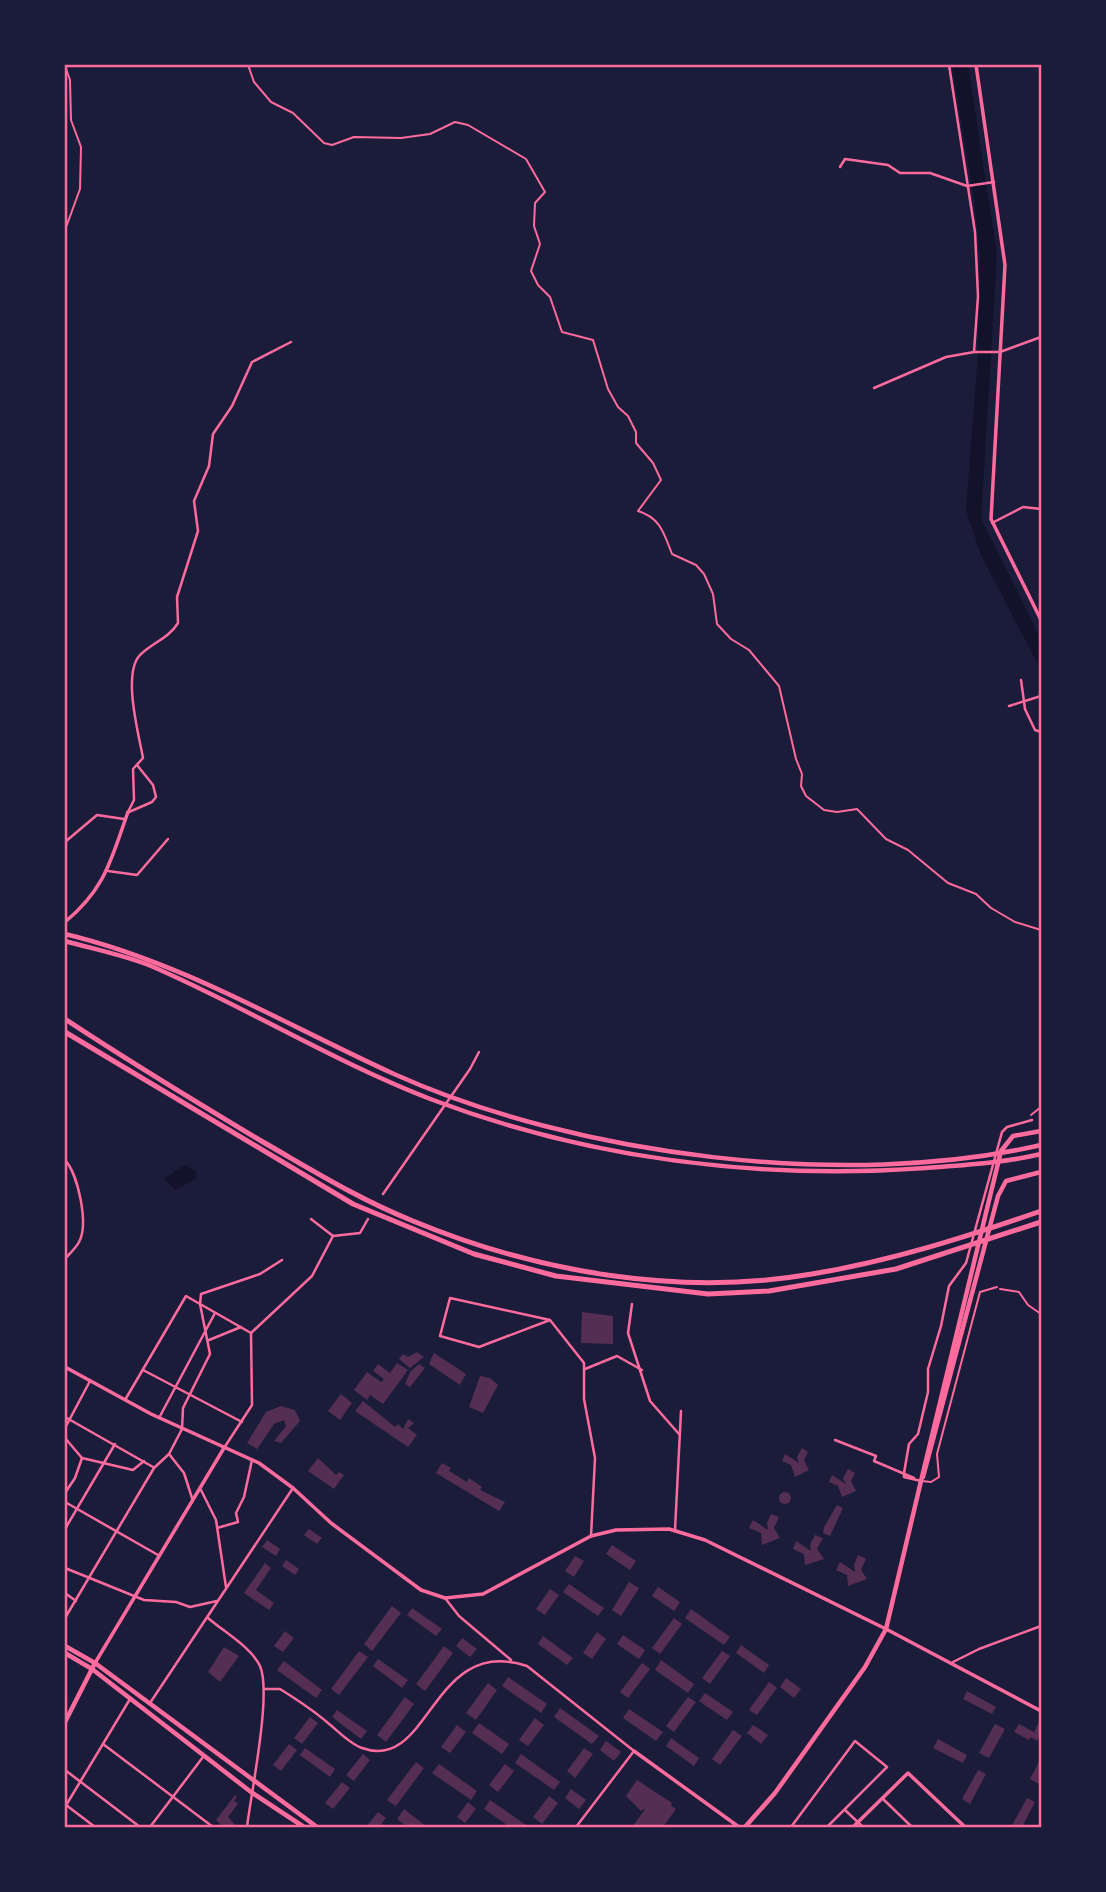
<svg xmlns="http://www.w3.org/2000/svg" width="1106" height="1892" font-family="Karla,sans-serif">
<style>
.water{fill:#12122b}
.building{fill:#542f53}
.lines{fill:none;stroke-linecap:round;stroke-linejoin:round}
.path{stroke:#ff6b9d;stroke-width:2}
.service{stroke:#ff6b9d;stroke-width:2}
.minor{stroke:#ff6b9d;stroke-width:2.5}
.tertiary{stroke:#ff6b9d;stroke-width:3.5}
.secondary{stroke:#ff6b9d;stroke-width:4.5}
.primary{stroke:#ff6b9d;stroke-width:4.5}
.trunk{stroke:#ff6b9d;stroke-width:4.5}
.motorway{stroke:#ff6b9d;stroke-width:5}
.neatline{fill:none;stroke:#ff6b9d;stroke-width:2.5}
</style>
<rect width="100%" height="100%" fill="#1b1b3a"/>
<!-- water -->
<g class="water">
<polygon points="952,65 968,65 997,254 981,519 1041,639 1041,670 981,555 966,510 978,354 980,256 974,199"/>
<polygon points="185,1165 196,1172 196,1179 175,1190 164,1179"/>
</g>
<!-- building -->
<g class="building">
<polygon points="582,1312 613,1316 613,1344 581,1343"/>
<polygon points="417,1352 424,1357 410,1368 399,1359 403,1354 408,1357"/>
<polygon points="434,1353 466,1374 460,1385 429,1364"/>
<polygon points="397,1363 408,1370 383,1404 370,1395 367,1400 354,1390 367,1372 381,1382 384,1379 373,1371 378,1364 390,1373"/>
<polygon points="419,1364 425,1368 410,1387 405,1384 410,1372"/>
<polygon points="480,1376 490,1378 498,1385 483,1413 469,1407"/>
<polygon points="341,1394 352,1403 340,1420 328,1411"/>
<polygon points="363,1401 395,1427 398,1424 403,1429 408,1419 414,1423 408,1428 417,1435 408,1447 355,1411"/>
<polygon points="281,1406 295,1410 300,1421 281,1443 274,1441 286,1426 284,1420 274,1424 257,1449 247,1443 266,1412"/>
<polygon points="802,1448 808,1452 804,1460 809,1470 795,1477 791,1465 782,1461 785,1454 799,1463 797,1457"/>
<polygon points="318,1458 336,1475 339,1472 344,1475 334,1489 308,1471"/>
<polygon points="442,1463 451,1468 449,1471 467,1482 469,1478 482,1487 480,1490 505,1502 499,1511 436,1473"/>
<polygon points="848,1469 855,1473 851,1481 856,1491 842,1497 838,1486 829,1482 832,1475 846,1484 843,1478"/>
<circle cx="785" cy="1498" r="6"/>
<polygon points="837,1505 843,1508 830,1536 823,1533 824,1527"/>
<polygon points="771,1514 779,1517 774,1528 780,1538 762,1545 761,1533 749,1528 753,1520 768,1530 767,1523"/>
<polygon points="309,1529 322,1538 317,1544 304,1535"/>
<polygon points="815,1535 823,1538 817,1549 824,1559 805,1565 804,1554 793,1549 796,1541 811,1551 810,1544"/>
<polygon points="267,1540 280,1549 276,1556 262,1547"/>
<polygon points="612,1545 636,1561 630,1570 606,1554"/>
<polygon points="858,1555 866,1559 861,1570 867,1579 848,1586 847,1575 836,1570 840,1562 855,1572 854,1565"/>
<polygon points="575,1556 584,1561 574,1577 565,1571"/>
<polygon points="286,1560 299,1569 295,1575 282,1566"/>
<polygon points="265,1563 271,1568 256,1590 274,1603 269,1610 244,1593"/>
<polygon points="629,1582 639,1588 621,1616 612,1610"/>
<polygon points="569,1584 604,1608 598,1616 563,1592"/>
<polygon points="658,1587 680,1602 674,1611 652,1596"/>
<polygon points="550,1589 559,1595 545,1615 536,1609"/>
<polygon points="392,1606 401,1613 372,1651 364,1644"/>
<polygon points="412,1608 442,1629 436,1636 407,1615"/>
<polygon points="691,1609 730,1637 724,1645 685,1618"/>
<polygon points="674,1618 682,1624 660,1654 652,1648"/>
<polygon points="285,1631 294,1638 283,1652 274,1646"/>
<polygon points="597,1632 606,1639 592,1659 583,1653"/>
<polygon points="623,1635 645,1650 639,1659 617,1644"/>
<polygon points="543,1636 573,1658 567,1665 538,1644"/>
<polygon points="462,1638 477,1649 470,1657 456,1646"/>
<polygon points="741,1645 769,1665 764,1673 736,1653"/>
<polygon points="444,1646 453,1653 425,1691 416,1684"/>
<polygon points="224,1647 239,1656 220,1682 208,1672"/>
<polygon points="359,1651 368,1657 339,1695 331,1689"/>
<polygon points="722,1651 730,1656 710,1684 702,1678"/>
<polygon points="378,1659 408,1680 402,1688 373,1666"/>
<polygon points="661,1660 694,1684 688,1693 655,1670"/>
<polygon points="284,1661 322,1690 316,1698 277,1670"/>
<polygon points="642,1663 650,1669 628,1698 620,1692"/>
<polygon points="508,1677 547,1704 541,1713 502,1686"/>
<polygon points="786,1678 801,1689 794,1698 780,1687"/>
<polygon points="769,1682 777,1688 757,1715 749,1710"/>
<polygon points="488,1683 497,1690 476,1720 466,1713"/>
<polygon points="967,1691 996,1707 992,1714 963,1699"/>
<polygon points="705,1693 733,1712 727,1720 699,1701"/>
<polygon points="405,1697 414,1704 386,1742 377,1735"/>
<polygon points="688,1697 696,1702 674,1732 666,1726"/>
<polygon points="560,1708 599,1736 592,1744 554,1717"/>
<polygon points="629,1709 663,1732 656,1741 623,1718"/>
<polygon points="337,1710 367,1731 361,1739 332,1717"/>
<polygon points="310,1717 318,1723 302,1744 294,1738"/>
<polygon points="535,1718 544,1725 528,1746 519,1740"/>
<polygon points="1039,1722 1041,1733 1037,1741 1031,1737 1029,1740 1014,1732 1019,1724 1034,1732"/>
<polygon points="479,1723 509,1744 502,1754 472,1733"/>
<polygon points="995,1724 1005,1729 989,1758 979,1753"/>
<polygon points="457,1725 466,1732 450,1753 441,1747"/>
<polygon points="753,1725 768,1735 761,1744 747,1733"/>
<polygon points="733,1730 742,1736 720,1765 712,1759"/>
<polygon points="671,1738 699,1758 694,1766 666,1746"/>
<polygon points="938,1739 967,1755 963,1763 933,1748"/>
<polygon points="606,1741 621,1752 614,1761 600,1750"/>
<polygon points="289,1744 297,1750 281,1771 273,1765"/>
<polygon points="305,1748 335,1769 330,1777 300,1755"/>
<polygon points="584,1748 593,1754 575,1778 567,1771"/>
<polygon points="363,1754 370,1760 354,1781 346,1775"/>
<polygon points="521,1754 560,1782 554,1790 515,1763"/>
<polygon points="1041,1758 1041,1781 1039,1784 1030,1779"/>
<polygon points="416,1762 424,1768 396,1806 387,1800"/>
<polygon points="439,1764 477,1791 471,1800 432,1773"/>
<polygon points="505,1764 514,1771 498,1792 489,1785"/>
<polygon points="978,1770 986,1774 970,1804 962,1799"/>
<polygon points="637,1780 672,1803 671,1806 676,1809 663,1827 632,1827 646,1808 641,1811 626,1796"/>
<polygon points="342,1782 350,1788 333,1809 325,1803"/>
<polygon points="571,1789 586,1800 579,1809 565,1798"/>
<polygon points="235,1795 237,1797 234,1801 238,1804 228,1817 237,1827 223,1827 216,1820"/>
<polygon points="549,1796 558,1803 542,1824 533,1817"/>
<polygon points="1027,1798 1035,1802 1022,1827 1011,1827"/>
<polygon points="490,1800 529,1827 510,1827 484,1809"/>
<polygon points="468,1802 476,1809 465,1823 457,1817"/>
<polygon points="404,1809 427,1827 407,1827 397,1819"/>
<polygon points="378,1812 386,1818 379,1827 366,1827"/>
</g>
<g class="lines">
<!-- path -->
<g class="path">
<path d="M248 65 254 82 271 102 293 113 324 143 332 145 354 137 401 138 430 134 455 122 468 125 526 159 545 192 535 203 534 226 540 244 531 271 538 285 550 297 562 332 593 340 608 389 618 407 628 416 636 432V443L653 463 661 480 638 511C661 518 664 534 672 554L696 565 704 574 713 594 717 624 731 639 749 650 779 686 796 759 802 774 801 786 806 796 824 810 837 812 857 809 886 839 908 850 948 883 976 894 991 908 1015 922 1041 930"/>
<polyline points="65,66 70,80 71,120 81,147 80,189 65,230"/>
<polyline points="1031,1115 1041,1107"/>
<polyline points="1000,1289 1019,1292 1028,1305 1041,1314"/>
</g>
<!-- service -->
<polyline class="service" points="922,1481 931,1482 939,1477 937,1454 980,1292 997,1287"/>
<!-- minor -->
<g class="minor">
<polyline points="949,65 975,232 978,296 974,352 1000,352 1041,337"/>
<polyline points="840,167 845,159 888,165 900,173 930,173 967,186 994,182"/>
<polyline points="874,388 946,357 974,352"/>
<polyline points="992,523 1023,507 1041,509"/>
<polyline points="1021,680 1025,709 1035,730 1041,732"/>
<polyline points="1009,706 1041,696"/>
<path d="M128 812 134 800 133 769 143 758C139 735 122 674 140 655 152 643 169 638 178 623L177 597 198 531 194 501 209 466 213 434 232 406 252 362 291 342"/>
<polyline points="129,812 152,802 156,797 153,785 137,765"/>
<polyline points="65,842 97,815 124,819"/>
<polyline points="108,871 137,875 168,839"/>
<path d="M65 1160C78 1174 89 1224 79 1242 76 1248 69 1254 65 1259"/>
<polyline points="383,1194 470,1069 479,1052"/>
<polyline points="311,1219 333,1236"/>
<polyline points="632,1304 628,1333 650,1401 679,1434"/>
<polyline points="550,1320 479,1347 440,1336 450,1298 550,1320 584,1363 584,1399 595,1458 591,1536"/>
<polyline points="209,1340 241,1327"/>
<polyline points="585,1369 617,1356 642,1370"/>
<polyline points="143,1370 242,1422"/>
<polyline points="125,1400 186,1296 251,1333"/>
<polyline points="65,1417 153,1467"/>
<polyline points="159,1418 215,1313"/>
<polyline points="65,1428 90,1381"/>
<polyline points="65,1438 82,1458 133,1470 144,1461"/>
<polyline points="835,1440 876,1456 874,1461 914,1478"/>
<polyline points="224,1448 252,1405 251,1333 312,1276 333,1236 360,1233 368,1219"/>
<polyline points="169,1454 184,1473 192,1498"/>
<polyline points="921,1481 904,1477 904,1473 909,1444 918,1434 928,1392 928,1369 941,1326 949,1286 966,1263 1002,1132 1007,1127 1032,1120"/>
<polyline points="201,1490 216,1520 226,1587"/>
<polyline points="65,1493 75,1478 82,1458"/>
<polyline points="65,1502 158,1555"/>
<polyline points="217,1528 238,1522 236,1513 244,1497 252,1460"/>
<polyline points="65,1529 115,1444"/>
<polyline points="675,1530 681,1411"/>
<polyline points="65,1568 144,1600 176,1602 190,1607 217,1601"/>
<polyline points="65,1593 76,1601"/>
<polyline points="445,1598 459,1616 511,1660"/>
<polyline points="65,1618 154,1468 169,1454 182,1429 183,1408 210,1354 200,1304 201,1294 260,1274 282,1260"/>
<path d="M208 1618C224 1632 251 1647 260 1666 272 1693 251 1793 247 1827"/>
<polyline points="953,1662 979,1649 1041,1626"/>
<path d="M265 1689H280C296 1699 313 1710 328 1723 338 1731 350 1744 362 1748 431 1773 431 1634 527 1666L634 1751 576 1827"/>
<polyline points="150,1703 293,1488"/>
<polyline points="103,1744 213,1827"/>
<polyline points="65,1770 140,1827"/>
<polyline points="883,1799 912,1827"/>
<polyline points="66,1805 95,1827"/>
<polyline points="65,1807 130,1699"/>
<polyline points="845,1810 863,1827"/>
<polyline points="65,1826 67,1827"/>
<polyline points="150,1827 203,1757"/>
<polyline points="791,1827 855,1741 887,1767 827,1827"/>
</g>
<!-- tertiary -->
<g class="tertiary">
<polyline points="976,65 1005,265 991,519 1041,620"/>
<path d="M65 922C106 888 111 859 128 812"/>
<polyline points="65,1367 151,1414 259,1463 293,1488 331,1523 421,1590 445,1598 483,1594 591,1536 616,1530 669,1529 705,1540 886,1629 1041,1711"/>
<polyline points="95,1663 224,1448"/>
<polyline points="634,1751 739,1827"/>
<polyline points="853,1827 908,1773 965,1827"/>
</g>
<!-- secondary -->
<g class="secondary">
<polyline points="65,1722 95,1663"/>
<polyline points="745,1827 775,1793 865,1667 886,1629 921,1481"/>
</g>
<!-- primary -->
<g class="primary">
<polyline points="65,1646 95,1663 317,1827"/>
<polyline points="65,1653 92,1669 251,1792 304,1827"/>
</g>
<!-- trunk -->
<g class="trunk">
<path d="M65 934C182 962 286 1025 394 1074 576 1156 847 1190 1041 1145"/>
<path d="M65 941C93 949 124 955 151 966 246 1007 336 1063 433 1100 590 1159 758 1180 926 1168 965 1165 1003 1163 1041 1154"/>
<polyline points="923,1477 998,1196 1006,1181 1041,1172"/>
<polyline points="921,1481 1001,1151 1013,1136 1041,1131"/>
</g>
<!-- motorway -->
<g class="motorway">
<path d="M65 1019C130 1062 196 1102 263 1142 312 1170 360 1200 413 1221 536 1272 679 1297 812 1274 891 1261 966 1237 1041 1211"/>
<polyline points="65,1032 353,1204 474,1254 556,1276 708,1294 769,1291 896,1269 1041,1222"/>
</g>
</g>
<!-- border -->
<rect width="1106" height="1892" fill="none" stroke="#1b1b3a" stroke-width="133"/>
<rect x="66" y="66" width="974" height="1760" class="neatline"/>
</svg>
